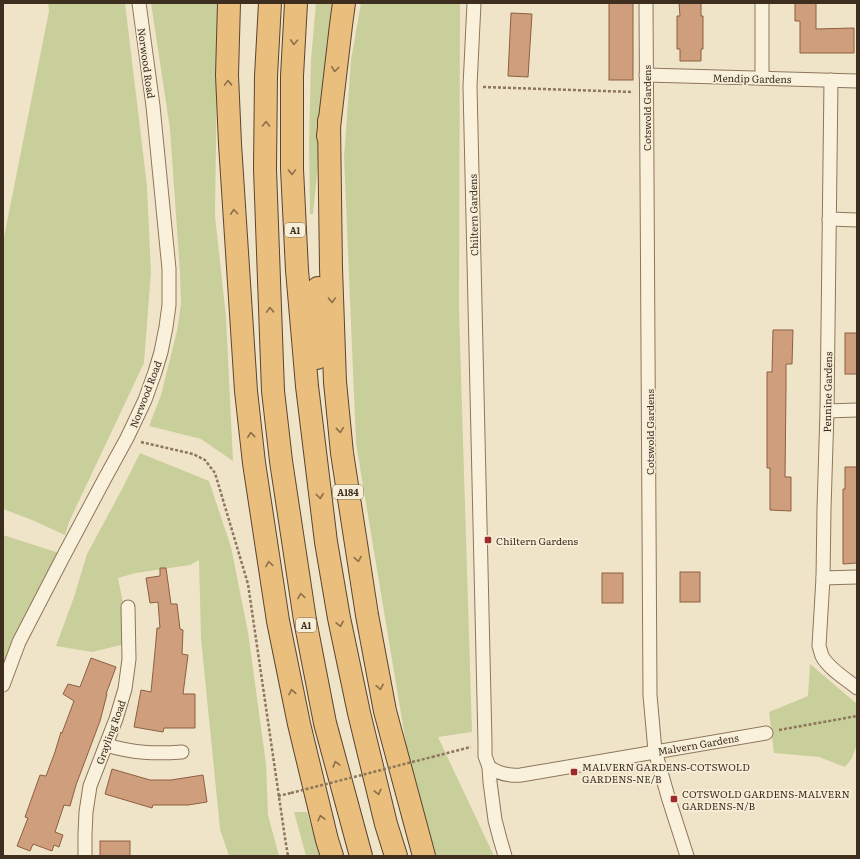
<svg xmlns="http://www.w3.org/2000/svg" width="860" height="859" font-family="Literata,serif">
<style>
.green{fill:#c9cf9b}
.building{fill:#cf9f7d;stroke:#8d5f41}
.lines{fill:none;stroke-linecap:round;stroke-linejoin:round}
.minor-casing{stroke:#8d765c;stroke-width:15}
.trunk-casing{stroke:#5b4430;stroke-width:24}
.path{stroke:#8d765c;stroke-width:2.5;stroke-dasharray:3 2;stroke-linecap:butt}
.minor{stroke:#faf1dc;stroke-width:13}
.trunk{stroke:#eabe7c;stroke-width:22}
.path-bridge{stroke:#8d765c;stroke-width:2.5;stroke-dasharray:3 2;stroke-linecap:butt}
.oneway{stroke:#8b6f49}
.poi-dot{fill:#9e2a2b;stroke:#f7eed8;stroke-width:1.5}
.labels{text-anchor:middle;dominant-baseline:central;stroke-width:3.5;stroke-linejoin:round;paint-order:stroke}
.shield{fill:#f7eed8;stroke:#756857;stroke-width:1}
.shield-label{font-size:9px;font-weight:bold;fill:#3d2e20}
.street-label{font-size:10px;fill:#3d2e20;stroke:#f7eed8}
.poi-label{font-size:10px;fill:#3d2e20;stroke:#f7eed8;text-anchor:start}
</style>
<rect width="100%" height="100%" fill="#f0e4c8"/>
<!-- green -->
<g class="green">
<polygon points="48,3 125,3 147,186 151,272 144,363 69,522 65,535 32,520 3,509 3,242 49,11"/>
<polygon points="151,3 218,3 215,216 226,317 233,461 201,439 149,426 161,395 177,331 181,304 180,273 170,129"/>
<polygon points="316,3 338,3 323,116 313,214 310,214 309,144 311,60"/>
<polygon points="361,3 460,3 459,310 472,732 438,737 494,856 434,856 411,774 356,443 344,157 351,60"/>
<polygon points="140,453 209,481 231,547 248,632 266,764 268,815 279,856 229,856 220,829 201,639 199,560 190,565 136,573 118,578 123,603 125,644 92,652 56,646 74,597 87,554 121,491"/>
<polygon points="3,535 59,553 3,684"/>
<polygon points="810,664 857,704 857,744 852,758 845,767 819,757 774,753 769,712 808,696"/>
<polygon points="294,812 307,812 320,856 306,856"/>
</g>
<!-- building -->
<g class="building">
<rect x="609" y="3" width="24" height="77"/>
<polygon points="679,3 701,3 701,16 703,16 703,49 701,49 701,61 680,61 680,49 677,49 677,16 680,16"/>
<polygon points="795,3 816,3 816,29 854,28 854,53 800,53 800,21 795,21"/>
<polygon points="511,13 532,14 528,77 508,76"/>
<polygon points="773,330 793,330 792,364 786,364 786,388 785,477 791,477 791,511 770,510 770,468 767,468 767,372 772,372"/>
<rect x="845" y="333" width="12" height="41"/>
<polygon points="845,467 857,467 857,563 843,564 843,489 845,489"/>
<polygon points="160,568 166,568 171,604 177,604 180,629 183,630 182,654 188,655 183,694 195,694 195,728 164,728 163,732 134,727 141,690 151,692 155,651 157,628 160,628 158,602 150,603 146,578 160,576"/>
<rect x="680" y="572" width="20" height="30"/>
<rect x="602" y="573" width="21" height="30"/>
<polygon points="91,658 116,667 106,694 107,694 100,721 76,785 70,806 64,805 55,832 63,835 59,847 54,845 52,851 33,844 30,851 17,846 28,818 25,817 40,775 46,776 55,752 61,732 62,733 74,701 63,694 68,684 80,687"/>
<polygon points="112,769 150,780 171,780 203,775 207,802 188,805 153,805 152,808 105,794"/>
<rect x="100" y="841" width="30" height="15"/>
</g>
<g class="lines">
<defs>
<g id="minor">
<polyline points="474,3 470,86 485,743 485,756 489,767 490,782 495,820 500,839 505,856"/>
<polyline points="646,3 650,695 655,751 669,800 687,856"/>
<polyline points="762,3 762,78"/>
<polyline points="646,75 857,81"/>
<path d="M831 80 827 411 824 509 823 578 819 646C820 649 821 653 822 656 828 668 846 679 857 688"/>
<polyline points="829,219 857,220"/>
<polyline points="827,411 857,410"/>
<polyline points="823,578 857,577"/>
<polyline points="3,685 19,642 63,557 104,480 127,438 145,400 155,372 161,352 166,327 169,305 169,269 153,106 139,3"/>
<path d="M106 745C133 753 154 754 182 752"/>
<path d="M489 767C499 774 509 776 521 775L766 733"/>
<polyline points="85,856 85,835 86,812 90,786 116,719 125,689 129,659 128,607"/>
</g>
<g id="trunk">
<polyline points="229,3 227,75 230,144 246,391 254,463 278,621 299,724 327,840 332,856"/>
<polyline points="270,3 266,76 265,169 273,391 281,461 305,620 325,723 361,856"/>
<polyline points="296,3 292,76 292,169 297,270 307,386 326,542 339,618 359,713 386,824 396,856"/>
<polyline points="329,121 331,268 335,382 342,453 367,615 385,711 424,856"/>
<polyline points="328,136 341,25 344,3"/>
<polyline points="317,358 318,288"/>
</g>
</defs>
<!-- minor casing -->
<use href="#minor" class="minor-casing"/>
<!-- trunk casing -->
<use href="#trunk" class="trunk-casing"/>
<!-- path -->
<g class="path">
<polyline points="483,87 633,92"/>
<polyline points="141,442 193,454 205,460 215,473 248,584 285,838 288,856"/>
<polyline points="779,730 857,716"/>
<polyline points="432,757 471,747"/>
<polyline points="278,796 291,793"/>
</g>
<!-- minor -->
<use href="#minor" class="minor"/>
<!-- trunk -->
<use href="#trunk" class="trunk"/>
<!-- path-bridge -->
<polyline class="path-bridge" points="291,793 432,757"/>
</g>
<!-- one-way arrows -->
<defs><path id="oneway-chevron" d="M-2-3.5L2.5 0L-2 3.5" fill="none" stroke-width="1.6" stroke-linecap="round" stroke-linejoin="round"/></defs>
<g class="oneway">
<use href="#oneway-chevron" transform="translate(294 42) rotate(93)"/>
<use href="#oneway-chevron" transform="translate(335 69) rotate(97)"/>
<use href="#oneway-chevron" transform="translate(228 83) rotate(-92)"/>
<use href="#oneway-chevron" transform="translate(266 124) rotate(-89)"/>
<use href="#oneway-chevron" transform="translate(292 172) rotate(88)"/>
<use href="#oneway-chevron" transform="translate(234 212) rotate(-94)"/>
<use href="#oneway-chevron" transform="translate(332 300) rotate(88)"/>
<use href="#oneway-chevron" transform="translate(270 310) rotate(-92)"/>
<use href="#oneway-chevron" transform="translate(340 430) rotate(84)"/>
<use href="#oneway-chevron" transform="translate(251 435) rotate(-96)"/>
<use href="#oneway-chevron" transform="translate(320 496) rotate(83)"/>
<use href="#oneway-chevron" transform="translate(358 559) rotate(81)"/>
<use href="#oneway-chevron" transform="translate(269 564) rotate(-99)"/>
<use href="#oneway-chevron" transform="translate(301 596) rotate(-99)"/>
<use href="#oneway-chevron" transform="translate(340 624) rotate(78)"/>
<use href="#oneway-chevron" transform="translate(380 687) rotate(80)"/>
<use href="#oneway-chevron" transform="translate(292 692) rotate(-101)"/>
<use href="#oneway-chevron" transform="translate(336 764) rotate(-105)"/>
<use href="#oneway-chevron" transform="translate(378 792) rotate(76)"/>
<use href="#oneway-chevron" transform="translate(321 818) rotate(-104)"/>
</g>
<!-- markers -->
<g class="poi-dot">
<rect x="484" y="536" width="8" height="8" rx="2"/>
<rect x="570" y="768" width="8" height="8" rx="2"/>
<rect x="670" y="795" width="8" height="8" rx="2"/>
</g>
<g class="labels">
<!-- shield labels -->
<g class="shield">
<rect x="285" y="223" width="20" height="14" rx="3"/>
<rect x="333" y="485" width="30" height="14" rx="3"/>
<rect x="296" y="618" width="20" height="14" rx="3"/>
</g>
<g class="shield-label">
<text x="295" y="230">A1</text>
<text x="348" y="492">A184</text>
<text x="306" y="625">A1</text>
</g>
<!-- street labels -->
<g class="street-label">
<text transform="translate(147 63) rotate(82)">Norwood Road</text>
<text transform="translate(752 78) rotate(1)">Mendip Gardens</text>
<text transform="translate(646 108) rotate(-90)">Cotswold Gardens</text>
<text transform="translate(473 215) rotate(-91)">Chiltern Gardens</text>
<text transform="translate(827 392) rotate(-89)">Pennine Gardens</text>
<text transform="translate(145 394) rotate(-69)">Norwood Road</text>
<text transform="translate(649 432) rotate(-90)">Cotswold Gardens</text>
<text transform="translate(110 732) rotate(-70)">Grayling Road</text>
<text transform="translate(698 744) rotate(-10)">Malvern Gardens</text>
</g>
<!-- poi labels -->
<g class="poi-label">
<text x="496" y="540">Chiltern Gardens</text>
<text x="582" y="766">MALVERN GARDENS-COTSWOLD<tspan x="582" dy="12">GARDENS-NE/B</tspan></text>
<text x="682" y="793">COTSWOLD GARDENS-MALVERN<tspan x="682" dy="12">GARDENS-N/B</tspan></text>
</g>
</g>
<!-- border -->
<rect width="860" height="859" fill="none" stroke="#3d2e20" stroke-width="8"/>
</svg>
